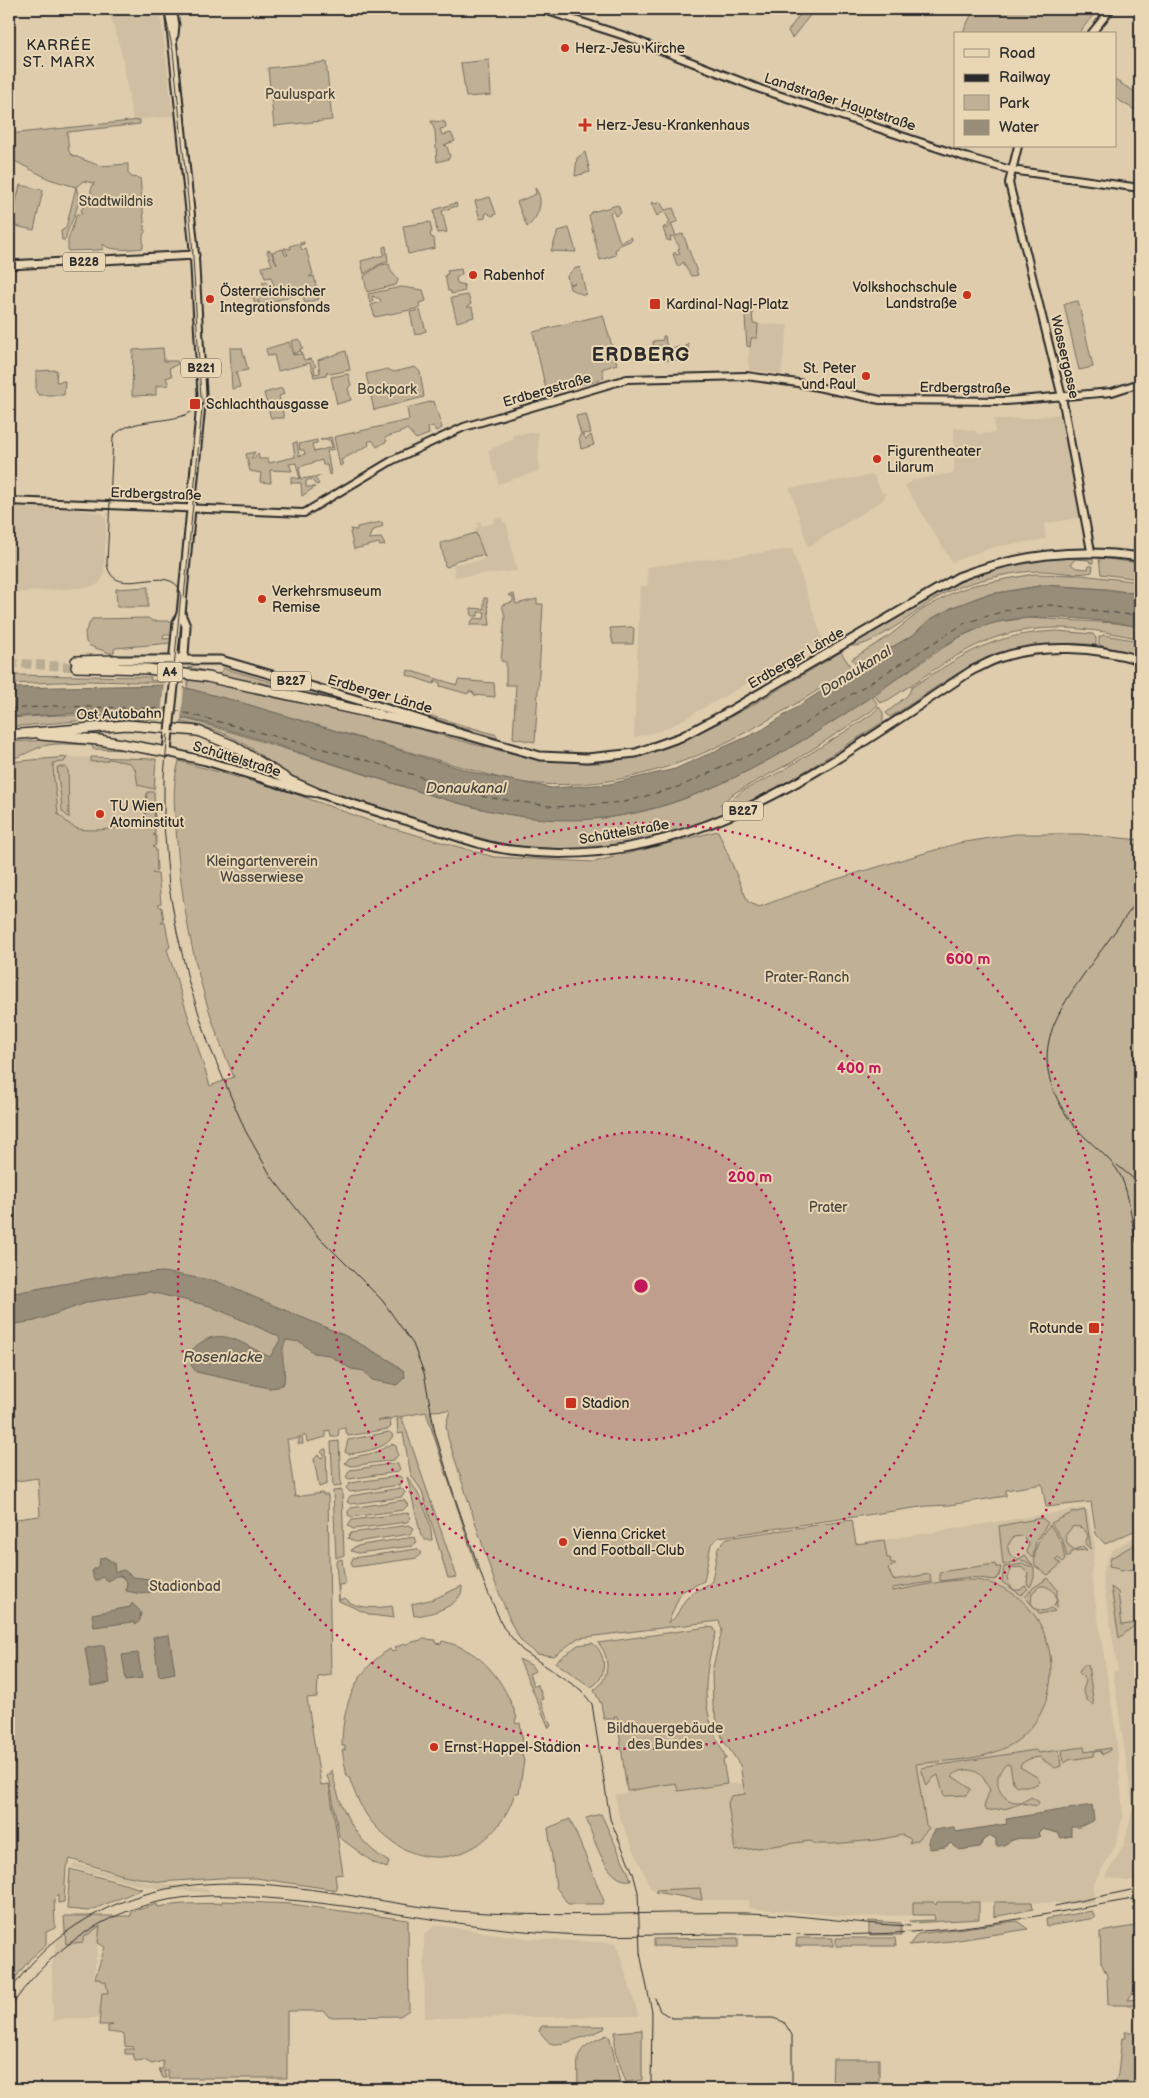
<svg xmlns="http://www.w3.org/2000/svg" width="1149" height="2098" font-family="'Balsamiq Sans',sans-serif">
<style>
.built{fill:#cfbea1}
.green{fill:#c0b196;stroke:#766e60}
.water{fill:#978d78;stroke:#6c6659}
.pier{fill:#deccac}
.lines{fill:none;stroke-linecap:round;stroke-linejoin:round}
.ferry{stroke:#46443e;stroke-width:1;stroke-dasharray:6 5;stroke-linecap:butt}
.highway-tunnel{stroke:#baac92;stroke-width:9;stroke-dasharray:9 4.5;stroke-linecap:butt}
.secondary-casing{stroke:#2b2b2b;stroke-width:10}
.primary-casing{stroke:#2b2b2b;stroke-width:11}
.highway-casing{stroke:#2b2b2b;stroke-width:12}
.secondary{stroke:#e9d6b4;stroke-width:6}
.primary{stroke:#e9d6b4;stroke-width:7}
.highway{stroke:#e9d6b4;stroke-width:9}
.tram{stroke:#2b2b2b;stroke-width:1}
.rail{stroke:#2b2b2b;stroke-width:1}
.primary-bridge-casing{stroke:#2b2b2b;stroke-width:11;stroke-linecap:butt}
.primary-bridge{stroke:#e9d6b4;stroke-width:7}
.ring{fill:none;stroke:#c2185b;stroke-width:2.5;stroke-dasharray:2.5 5}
.poi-dot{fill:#c8321e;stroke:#e9d6b4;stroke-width:2}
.labels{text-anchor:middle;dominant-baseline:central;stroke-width:4;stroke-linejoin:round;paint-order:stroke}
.shield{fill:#e9d6b4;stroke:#645e54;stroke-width:1}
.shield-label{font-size:12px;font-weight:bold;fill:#2b2b2b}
.poi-label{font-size:14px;fill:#2b2b2b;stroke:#e9d6b4;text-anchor:start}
.park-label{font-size:14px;fill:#494640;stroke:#e9d6b4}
.street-label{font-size:14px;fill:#2b2b2b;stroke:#e9d6b4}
.neighbourhood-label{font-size:15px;letter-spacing:1px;fill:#2b2b2b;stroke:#e9d6b4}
.water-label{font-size:15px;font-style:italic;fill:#46443e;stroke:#e9d6b4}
.district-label{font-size:19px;font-weight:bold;letter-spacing:1px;fill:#2b2b2b;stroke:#e9d6b4}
.centre{fill:#c2185b;stroke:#e9d6b4;stroke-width:2.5}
.ring-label{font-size:15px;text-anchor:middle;font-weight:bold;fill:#c2185b;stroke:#e9d6b4;stroke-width:4;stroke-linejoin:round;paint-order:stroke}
</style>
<rect width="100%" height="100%" fill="#deccac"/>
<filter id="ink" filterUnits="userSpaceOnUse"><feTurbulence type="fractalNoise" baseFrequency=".02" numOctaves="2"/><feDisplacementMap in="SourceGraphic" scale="10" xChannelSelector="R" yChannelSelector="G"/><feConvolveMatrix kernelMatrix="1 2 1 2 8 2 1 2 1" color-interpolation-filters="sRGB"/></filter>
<g filter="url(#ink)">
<!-- built -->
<g class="built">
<polygon points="109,9 160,9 173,116 133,120 122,56"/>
<polygon points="758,324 788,325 781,374 750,370 748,361 751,338 757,338"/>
<polygon points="1061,414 1081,517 1044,524 1046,539 993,547 952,562 905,486 914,480 954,473 954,428 976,431 977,434 995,433 994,419 1024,419"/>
<polygon points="538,432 539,471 498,484 497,472 494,472 488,450 514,439 513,435"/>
<polygon points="873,475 883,494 887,492 883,500 808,547 790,488"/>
<polygon points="9,505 58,507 101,513 106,519 104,576 99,584 90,587 9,593"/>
<polygon points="502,517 503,522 506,522 517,571 455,577 453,564 480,561 485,558 474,528 478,527 477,523 481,522 482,526 494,523 493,519"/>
<polygon points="792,549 823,641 675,724 657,732 634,737 640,586 648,586 647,567"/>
<polygon points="108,757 156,759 155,834 46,834 44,758"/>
<polygon points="1084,1508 1088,1510 1095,1548 1091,1574 1116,1733 1123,1814 1116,1844 1094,1883 1094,1903 914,1902 913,1915 855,1917 749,1908 749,1900 702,1900 658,1893 651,1889 619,1816 615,1795 627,1793 627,1791 677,1782 678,1791 727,1784 806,1782 936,1585 892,1591 884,1540"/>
<polygon points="1140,1533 1140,1667 1119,1670 1140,1668 1140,1879 1126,1881 1105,1877 1124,1845 1133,1808 1113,1672 1118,1670 1102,1575 1108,1557 1113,1550"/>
<polygon points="74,1863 147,1882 209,1889 209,1893 157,1888 124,1882 72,1867"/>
<polygon points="64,1916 100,1925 94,1976 95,1978 106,1982 108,1993 102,1993 100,2018 66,2018 53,2021 52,1968 56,1943 64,1934"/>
<polygon points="436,1925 534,1939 616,1943 639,2016 425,2018 424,1935"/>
</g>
<!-- green -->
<g class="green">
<polygon points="804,9 815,9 792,38 788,31"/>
<polygon points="974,9 1098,9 1078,34 962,34"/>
<polygon points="489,60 491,95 466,97 461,63"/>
<polygon points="326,62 332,120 274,126 268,68"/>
<polygon points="1115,80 1140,95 1140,104 1135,110 1115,98"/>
<path d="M140 120V124L67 132 69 152 72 155 100 166 128 164V173L131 177 140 178 145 232 143 235V248C132 249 110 252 103 244V249L99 250 68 251V240L77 214H82L81 210 91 198V190L94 183 83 181 76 187C83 209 70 219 65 240H62L61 231 66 228 76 187 49 179 9 158V134Z"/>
<polygon points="431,121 445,122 446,128 440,129 442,135 451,133 455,141 444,145 447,146 450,157 448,159 437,162 435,131"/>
<polygon points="585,152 590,172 575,176 577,158"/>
<polygon points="20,185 43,190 34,230 11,225"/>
<path d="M535 188C545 200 539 217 527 227L517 202 536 194Z"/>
<polygon points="490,197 496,214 492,216 486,212 485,218 480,219 475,201"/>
<polygon points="653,202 655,204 660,202 665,210 673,208 678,221 671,224 676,236 683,234 698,275 691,276 683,262 678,267 673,254 675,252 676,255 680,254 678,249 680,248 673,236 670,237 671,241 667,240 663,228 665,226 666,229 669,228 668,223 670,222 666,214 663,212 657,216 651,203"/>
<polygon points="456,203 457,206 442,211 447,232 437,233 434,210"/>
<polygon points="618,205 621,213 615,216 613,210 610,213 619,239 621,242 631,237 632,240 618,246 618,248 615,250 616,255 600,260 589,216 592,212"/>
<polygon points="430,222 432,232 430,233 431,237 434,238 435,248 408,254 403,226"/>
<polygon points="569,228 576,252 551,251 558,231"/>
<polygon points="304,242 304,244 300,245 302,250 306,249 313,274 309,277 314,276 319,299 305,303 302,293 260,305 258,300 259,305 256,306 253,297 249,297 248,293 267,289 262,282 265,282 269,284 270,288 274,287 271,277 265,278 262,267 272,265 267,251 270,250 277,264 272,252 283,249 285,255 288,255 284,248 291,249 290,246"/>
<polygon points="386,246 388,262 380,264 364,274 361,261 384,255 383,247"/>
<polygon points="389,264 391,271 398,280 396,285 367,292 364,276 380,265"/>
<polygon points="580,267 586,294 584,295 570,289 569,285 575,283 569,284 567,276 574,269"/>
<polygon points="461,269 462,274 456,278 457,283 464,285 465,291 451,294 451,291 448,291 445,275 448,274 447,271"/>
<polygon points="401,287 423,290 426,301 419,303 420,308 375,317 371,305 381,302 380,299 372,296 373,302 370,303 368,294"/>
<polygon points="468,295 471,304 467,307 472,307 474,317 457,322 451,298"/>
<polygon points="1078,301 1093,367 1079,370 1064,304"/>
<polygon points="420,310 426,331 415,335 410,312"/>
<polygon points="752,312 753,323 758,324 757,338 751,338 750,347 747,346 745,317 748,316 744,313"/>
<polygon points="603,315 612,346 609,348 612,348 617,364 602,369 604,378 547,394 533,332"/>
<polygon points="663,336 665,336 667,348 686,347 688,343 689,360 665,360 664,346 653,346 653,341 663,340"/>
<polygon points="299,339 303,348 300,349 304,360 311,359 316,366 314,367 315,372 313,373 310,363 278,371 274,355 268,356 266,349 289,342 293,355 301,354 300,351 294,354 291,341"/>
<polygon points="163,348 164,361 177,361 178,364 169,368 172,376 166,378 169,385 156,386 156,395 132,396 133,350"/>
<polygon points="230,348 242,348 248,370 236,372 240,387 232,389"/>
<polygon points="346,351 350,370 330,374 327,371 326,375 314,377 313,374 320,373 318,360"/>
<polygon points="415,367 420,372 424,397 374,410 366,374 387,369 394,372"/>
<polygon points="57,370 56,382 65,381 64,395 39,395 36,392 36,371"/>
<polygon points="348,374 351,385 348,388 351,400 337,404 331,377"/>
<polygon points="282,388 284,394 279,396 284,418 271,418 264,393"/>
<path d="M434 401 442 428 436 431 433 426 428 428 429 434 416 439 407 429C399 434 392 434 385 438L387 441 377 447 372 440 368 442 369 445 341 460 343 464 340 466 334 437 409 420 407 408Z"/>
<polygon points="586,414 591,433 582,434 586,439 591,435 594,445 581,449 579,437 581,434 576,416"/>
<polygon points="331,437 334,449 327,451 331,474 329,475 327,465 323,465 322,460 299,467 301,479 321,476 315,478 319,484 316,485 311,479 306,481 306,487 315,487 302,496 301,483 291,483 291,477 300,479 296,463 289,464 292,471 270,470 271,483 260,482 261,473 250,471 246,454 255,452 251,459 255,458 258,453 259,459 268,459 269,463 295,457 293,443 297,442 299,456 305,454 304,450 300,450 299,444 317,440 317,443 312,444 314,452 332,447 330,440 320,440"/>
<polygon points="382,522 383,526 372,531 369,538 369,539 381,538 385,545 380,546 379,543 354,549 350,532 352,531 350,529 357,530 357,527"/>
<polygon points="476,533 485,557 482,555 457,560 448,567 445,566 441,543"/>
<path d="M1069 557H1093V563H1090L1089 560 1075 559 1071 564 1076 568 1088 569 1089 566H1093L1092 572C1077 576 1055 571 1039 571 1015 571 971 581 949 591 924 603 875 648 851 646 863 635 881 626 896 618 959 579 994 562 1069 557Z"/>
<polygon points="1099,558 1140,563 1140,579 1101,574"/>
<polygon points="1034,574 1081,575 1140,582 1140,594 1105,589 1045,585 985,595 953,607 929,620 913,635 858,667 852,659 889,636 922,610 952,593 974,585"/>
<polygon points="148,587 148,607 117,607 116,589"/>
<polygon points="514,594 516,604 537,599 537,604 543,604 535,742 513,738 516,685 506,685 506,662 501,661 505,617 502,605 513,602 513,597 508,595"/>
<polygon points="484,598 487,598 490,625 469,625 474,618 484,619 485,612 478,612 478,616 472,616 471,608 484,609"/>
<polygon points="148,618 152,621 172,621 172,636 164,634 163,639 172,638 171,643 115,648 113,654 90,646 86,642 85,632 92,619"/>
<path d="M1028 618 1117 623 1140 627V639C1094 628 1042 622 997 637 958 650 922 679 888 700L880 703 874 694 958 638 991 623Z"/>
<polygon points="632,627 634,629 633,644 613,644 610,628"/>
<path d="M1057 631 1093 634 1096 638V645C1065 641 1015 645 985 659 952 674 921 698 890 717L886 713 908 695 912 687C966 653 992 634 1057 631Z"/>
<polygon points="1104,635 1140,641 1140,655 1099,645 1099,637"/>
<path d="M841 652 852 669C741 738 651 798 514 782L187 688 189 678C250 689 314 699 374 716 438 733 503 757 569 761 579 762 590 764 599 763 683 754 770 694 841 652Z"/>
<polygon points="189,667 218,674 222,672 223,668 305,692 365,706 189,671"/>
<polygon points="408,670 457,685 458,680 494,683 495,697 474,695 474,693 469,691 468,694 440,686 440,683 435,681 434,684 407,675"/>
<polygon points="9,675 151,677 150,680 185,683 85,681 9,684"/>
<path d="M872 696 878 705 870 712 794 761 736 792 720 804 726 813C659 841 583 856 511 845 484 840 459 832 434 824 392 812 351 799 310 786 286 776 268 759 246 745 226 732 203 726 181 722V718L201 723C258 740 314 758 370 776 455 803 526 829 618 816 704 804 800 744 872 696Z"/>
<polygon points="390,704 497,735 497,738 388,706"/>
<polygon points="879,707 883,713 883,722 799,775 750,802 735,809 729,802 742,791 782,771 851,728 872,714"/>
<polygon points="58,715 160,716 160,719 77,721 9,727 9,718"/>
<path d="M49 740 99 744 131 750 93 749 92 745C77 745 58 742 43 746 31 750 22 757 9 759V742Z"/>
<path d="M67 757 64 762 53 763C53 781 57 796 58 814 63 818 70 826 76 828 87 833 138 828 145 819L147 792H154L155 834 153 835 156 836V845L153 847 156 849 157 870 152 873 158 874 161 903 158 905 162 908 164 921 161 923H165L170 947 167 949 210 1086 234 1077C201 1001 183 923 177 841 175 813 171 788 179 761L290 792 381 825 494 857 594 862 718 831 748 902 759 907 827 882 959 843 1016 834H1081L1140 840V1528L1105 1544 1096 1534 1091 1502 1046 1507 1042 1484 1006 1490V1496L949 1505 927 1506 719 1537 711 1544 704 1581 681 1592 668 1623C679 1617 679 1606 688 1597 694 1590 705 1588 712 1581L718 1547 727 1538 852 1520 856 1544 884 1540 887 1558H890L891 1563H895V1565L888 1568 893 1580 930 1574 931 1582 892 1588V1591C920 1587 959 1575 986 1582 1056 1598 1074 1697 1018 1740 991 1761 948 1760 916 1764L926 1825 929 1828 918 1840 909 1843 911 1839 902 1835 877 1840 832 1844H816L810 1841 735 1851 728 1803 731 1796 745 1794 740 1765 723 1740 713 1707 712 1671 722 1630 719 1621 578 1638 554 1656 537 1654 521 1641 511 1623 493 1577 448 1438 446 1425 450 1410 430 1411 434 1433 478 1571 426 1412 377 1421 390 1420 391 1427 388 1429 348 1436 345 1428 339 1429 338 1437H331L330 1430 326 1431V1437L307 1442 306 1436H302L303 1444H298L300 1436 297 1439H287L295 1497 322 1493 323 1495H328L331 1675 318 1677 317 1697 307 1698 321 1785 329 1784 343 1874 335 1875 337 1890 256 1878H220L160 1882 123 1875 70 1859 66 1867 64 1902 58 1903V1895L54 1899 55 1928 46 1932V1945L30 1959 9 1986V1520L40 1516 38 1478 9 1482V762Z"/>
<polygon points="91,757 156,759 154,789 138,785 135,769 130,763 109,759 106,761 91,762"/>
<path d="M57 767H66L68 771 69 818 62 811C62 796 58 782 57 767Z"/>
<polygon points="402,1418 457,1577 448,1578 422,1491 411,1475 403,1433 398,1434 397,1419"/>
<path d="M389 1432 393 1435C388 1449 362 1452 349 1454L345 1452 348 1440Z"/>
<polygon points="339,1441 341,1486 333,1487 331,1442"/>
<polygon points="392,1444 396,1446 398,1455 394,1460 351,1466 345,1463 349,1458 374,1453"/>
<polygon points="324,1449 326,1449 327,1484 319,1487 314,1459 318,1455 322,1458 324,1455 321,1452"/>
<polygon points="397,1463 400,1469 397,1472 349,1479 346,1477 350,1470"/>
<polygon points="399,1476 403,1479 399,1485 350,1492 346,1488 350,1483"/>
<path d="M407 1477C420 1493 431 1519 432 1540H425L421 1535Z"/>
<polygon points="401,1488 405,1492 402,1497 351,1504 347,1502 350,1496"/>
<polygon points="342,1490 344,1555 336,1558 333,1491"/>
<polygon points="404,1500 408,1505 403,1510 352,1517 348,1515 348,1511 351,1508"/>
<path d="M1085 1510 1091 1549 1085 1544 1088 1536C1085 1529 1080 1525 1072 1527L1065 1536 1068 1545 1075 1550 1083 1546 1087 1550 1073 1551 1067 1558 1063 1541 1051 1523 1072 1513Z"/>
<polygon points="408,1513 411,1518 407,1522 353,1529 348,1526 352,1520"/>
<path d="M1042 1518 1048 1523 1036 1540 1033 1558 1027 1553 1029 1543 1022 1536 1013 1537 1008 1545C1007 1552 1011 1558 1019 1559L1025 1555 1033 1565 1022 1560 1003 1565 999 1526Z"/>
<polygon points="409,1525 414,1528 410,1534 355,1542 348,1538 351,1533"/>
<path d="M1050 1525 1062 1543 1065 1560 1063 1562 1058 1558 1056 1560 1061 1564 1048 1575 1035 1566C1033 1549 1039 1537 1050 1525Z"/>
<polygon points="414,1537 417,1542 412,1546 358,1553 351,1551 354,1547 362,1545"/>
<polygon points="1140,1541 1134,1549 1140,1547 1140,1559 1137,1561 1140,1568 1120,1571 1119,1568 1109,1566 1111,1558"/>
<polygon points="417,1549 421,1553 417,1558 353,1567 351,1563 353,1558"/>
<path d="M342 1559 345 1584 339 1585V1600L345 1598C355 1610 378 1608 392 1606L394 1618 371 1615 339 1601 336 1561Z"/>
<polygon points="995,1564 996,1567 1001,1567 999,1576 995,1580 970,1577 940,1581 940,1572"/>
<polygon points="1022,1564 1034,1567 1034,1578 1030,1587 1027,1584 1028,1573 1021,1567 1012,1568 1007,1578 1009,1584 1014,1590 1020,1590 1025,1586 1028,1589 1021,1595 1002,1582 1004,1567"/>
<path d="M1048 1578 1057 1589V1607L1054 1606 1057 1599C1055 1591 1048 1585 1040 1586L1032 1593 1031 1603C1036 1611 1044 1613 1051 1608L1055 1611 1040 1614 1025 1597 1034 1587Z"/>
<path d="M462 1586C464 1606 429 1615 414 1616L412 1604 434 1599Z"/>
<polygon points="1111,1587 1118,1592 1122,1625 1135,1623 1135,1625 1119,1638"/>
<path d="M708 1627 714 1628 716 1633C706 1667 701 1696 713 1730 716 1740 723 1749 726 1759L723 1760 727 1784 678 1791 676 1783 627 1791 617 1716H614L615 1719H604L601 1704 594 1690C610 1680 611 1656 598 1643Z"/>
<path d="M424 1639 436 1640V1643L441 1644 442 1641C483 1650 504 1681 517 1718L515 1719 516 1724 520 1723 524 1749 520 1750 524 1760 519 1793H515C494 1858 425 1881 376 1827 363 1813 355 1795 349 1777H347L342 1750H345V1746H342C342 1706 355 1670 390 1649L392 1652 396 1650 395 1647Z"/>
<path d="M592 1643C607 1652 608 1679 591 1687L555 1662 578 1645Z"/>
<polygon points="519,1659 531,1665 535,1671 529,1674 534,1686 538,1685 543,1699 540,1700 551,1726 549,1728"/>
<polygon points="1084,1665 1088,1665 1094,1705 1088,1702 1083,1690 1086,1681 1079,1672"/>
<polygon points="1084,1747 1085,1752 1110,1748 1110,1750 1102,1755 1101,1751 1094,1752 1094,1756 1069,1760 1064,1763 1062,1750"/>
<path d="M1035 1750 1039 1753 1059 1750 1061 1766 1055 1768 1039 1757 1029 1759 1021 1764 1020 1767 1037 1777 1040 1782 1033 1786H1016L1013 1782 1010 1765 1007 1764C984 1781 1008 1815 1031 1797L1039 1802 1037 1806 1022 1803 1008 1808 986 1811 984 1807 990 1789C987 1786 986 1783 984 1779 976 1767 961 1768 952 1776L971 1789 967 1795 944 1796 938 1775 933 1778 927 1786 921 1768Z"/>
<path d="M332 1770C339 1808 355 1842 389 1862L387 1868 374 1863 339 1837 330 1782 327 1777 328 1774 332 1775 329 1772Z"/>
<path d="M601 1814 628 1872 631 1880C606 1885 593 1835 586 1818Z"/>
<polygon points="570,1819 604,1901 602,1904 568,1904 556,1887 548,1828"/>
<polygon points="70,1869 142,1889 89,1911 67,1909"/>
<polygon points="700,1888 702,1900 655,1892 657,1890"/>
<path d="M222 1901 290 1904 408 1920 409 2010 400 2016 329 2017 324 2011H287V2078H168V2071H164L166 2078H163L159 2069H163V2061L152 2064 144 2060 135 2061 133 2054H125V2049H133V2047L125 2046 124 2034 108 2032V2026L113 2025H99L102 1993H108L106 1982 95 1978 105 1947 98 1943 100 1926 83 1938V1942L66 1944 64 1916H131V1912L157 1904 158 1907C179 1903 200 1904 222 1903Z"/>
<polygon points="913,1902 933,1902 936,1905 937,1902 979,1902 979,1919 912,1923 909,1921 935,1920 934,1915 913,1915"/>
<polygon points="994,1902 1032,1902 1033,1909 994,1917"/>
<polygon points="1092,1911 1095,1918 1047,1926 1046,1919"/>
<polygon points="869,1921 901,1923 901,1935 869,1935"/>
<polygon points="1017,1921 1028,1929 952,1941 909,1945 918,1934"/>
<polygon points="1140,1925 1140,1964 1133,1984 1137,1986 1128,2000 1136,1999 1139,2002 1136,2005 1108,2005 1107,1976 1101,1962 1100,1932"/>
<polygon points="738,1938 738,1947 654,1946 654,1939"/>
<polygon points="797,1938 833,1938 833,1946 796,1946"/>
<polygon points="836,1938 895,1938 896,1946 836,1946"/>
<path d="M542 2026H605L604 2029C594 2033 559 2048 550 2043 546 2040 542 2034 539 2031Z"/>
<polygon points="642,2030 642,2080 626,2082 615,2051 615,2032"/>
<polygon points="1125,2032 1138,2032 1140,2089 1113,2089 1118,2074 1122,2038 1126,2038"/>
<path d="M607 2035 610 2038 620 2083 641 2085 643 2089H578C578 2054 572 2050 607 2035Z"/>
<polygon points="833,2059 879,2059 879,2084 832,2087"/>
</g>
<!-- water -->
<g class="water">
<path d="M1045 585 1105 589 1140 594V627C1099 619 1031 612 991 624 950 636 913 668 878 692 802 743 711 801 619 816 538 829 471 808 396 784 331 764 266 740 201 722 141 707 70 714 9 717V688L164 685 186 688 240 702 479 774 552 788 609 784 675 769 762 730 858 667 913 635 929 620 953 607 985 595Z"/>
<path d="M163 1272 216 1281 346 1336 391 1361 404 1371 405 1377 397 1385 372 1380 364 1371 351 1369 329 1355 314 1353 300 1342 286 1340C278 1355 287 1368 284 1383L278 1387 269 1388 196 1372 191 1365 189 1353C218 1321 239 1343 270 1357L280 1340 278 1336 210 1306 150 1292 89 1302 35 1321 9 1325V1294L106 1276Z"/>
<polygon points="105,1557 114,1563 115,1572 124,1570 133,1577 150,1579 151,1583 147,1584 151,1588 151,1592 142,1594 126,1591 127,1582 121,1576 115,1576 109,1581 102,1577 98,1580 94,1580 92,1571 99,1565 100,1558"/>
<polygon points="132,1603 141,1612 140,1620 136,1625 133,1622 94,1627 92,1614 130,1607"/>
<polygon points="169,1635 175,1673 159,1676 153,1637"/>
<polygon points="104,1645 110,1683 91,1686 85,1648"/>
<polygon points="138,1653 142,1678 126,1680 122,1655"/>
<path d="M1092 1805 1094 1820 1080 1827H1071V1836L1061 1838 1058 1833 1042 1829 1038 1833 1041 1836C1032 1840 1025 1837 1016 1839 1008 1841 1004 1847 996 1846V1839L991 1836 983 1840 980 1847 959 1850 951 1843 945 1847 929 1849V1838L934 1830 954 1827 955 1832 1007 1824 1006 1819Z"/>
</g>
<!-- pier -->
<polygon class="pier" points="164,682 184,685 181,721 161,718"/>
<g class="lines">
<!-- ferry -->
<g class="ferry">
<polyline points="9,709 53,706 168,709"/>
<polyline points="174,710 369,761 485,797 557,807 625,802 681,786 771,745 965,623 1011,609 1051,605 1140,616"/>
</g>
<!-- highway-tunnel -->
<polyline class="highway-tunnel" points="9,663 76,667"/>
<defs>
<g id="secondary">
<polyline points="541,9 625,36 760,89 965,157 1011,170 1140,188"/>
<polyline points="1091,34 1111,9"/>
<polyline points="1018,146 1009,183 1062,397 1091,551"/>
<polyline points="9,501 304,513 393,460 464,427 627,379 746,376 798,383 880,400 1006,401 1112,392 1140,383"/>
</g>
<g id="primary">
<polyline points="169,9 194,249 202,394 181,614 177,622 174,653 176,668"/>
<polyline points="172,9 175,25 174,35"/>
<polyline points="9,265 195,255"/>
<polyline points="116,660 221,660 375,705 452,730"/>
<polyline points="177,660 184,655 186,626 181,614"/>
<path d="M380 715 459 733 540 756 587 758 636 753 681 737 726 713 958 577C1018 554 1077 548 1140 557"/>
<path d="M169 731 167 752 206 761 307 792H315C355 805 395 817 434 829 459 837 485 847 511 850 688 875 832 762 971 671 980 667 990 661 999 658 1043 643 1096 647 1140 660"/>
</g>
<g id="highway">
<polyline points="76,661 116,660"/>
<polyline points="76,667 148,669 207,677 380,715"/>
<polyline points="9,735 127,725 198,731 234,746 290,781 315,792"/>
<polyline points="41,735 99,740 167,752"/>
</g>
</defs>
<!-- secondary casing -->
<use href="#secondary" class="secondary-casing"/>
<!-- primary casing -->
<use href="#primary" class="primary-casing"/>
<!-- highway casing -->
<use href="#highway" class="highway-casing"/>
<!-- secondary -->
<use href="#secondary" class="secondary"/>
<!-- primary -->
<use href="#primary" class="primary"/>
<!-- highway -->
<use href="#highway" class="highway"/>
<!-- tram -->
<g class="tram">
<path d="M164 9 173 51 192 239 201 399C193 430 131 412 113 437L107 564C113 604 171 559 181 593L164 776V824L169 887 177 932 189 983 209 1045 245 1130 271 1176 317 1235 382 1300 413 1344 424 1373 435 1432 453 1492 484 1583 503 1627 522 1650 581 1690 592 1704 610 1819 633 1873 638 1892 640 1953 652 2012 651 2089"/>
<polyline points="184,598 203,399"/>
<path d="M1140 897C1123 920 1106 944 1089 967 1050 1021 1027 1059 1071 1122 1084 1139 1103 1151 1116 1168 1130 1188 1130 1217 1136 1241L1140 1249"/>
<polyline points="1117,1165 1140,1184"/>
<polyline points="655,1998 660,2011 672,2018 773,2018 784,2022 792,2035 792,2089"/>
</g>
<!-- rail -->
<g class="rail">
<polyline points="1055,1906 1131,1890"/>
<path d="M9 1993C44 1938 101 1902 166 1889 262 1870 361 1902 457 1911 552 1919 649 1911 745 1913 800 1914 855 1924 910 1926"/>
<path d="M9 2010C45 1953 101 1912 168 1900 205 1893 243 1896 279 1899 369 1906 458 1927 548 1933 608 1938 669 1934 730 1934 798 1934 867 1937 935 1930 1002 1924 1067 1910 1133 1899"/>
</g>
<defs>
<polyline id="primary-bridge" points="169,731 176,668"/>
</defs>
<!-- primary-bridge casing -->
<use href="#primary-bridge" class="primary-bridge-casing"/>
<!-- primary-bridge -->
<use href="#primary-bridge" class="primary-bridge"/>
</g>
</g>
<!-- distance rings -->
<circle cx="641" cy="1286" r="154" fill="#c2185b" fill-opacity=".12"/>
<g class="ring">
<circle cx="641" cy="1286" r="154"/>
<circle cx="641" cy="1286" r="309"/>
<circle cx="641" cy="1286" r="463"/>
</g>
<!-- markers -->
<g class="poi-dot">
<circle cx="565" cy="48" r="5"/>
<path d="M582.5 117.5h5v5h5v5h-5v5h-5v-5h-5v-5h5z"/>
<circle cx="473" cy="275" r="5"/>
<circle cx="967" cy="295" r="5"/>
<circle cx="210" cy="299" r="5"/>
<rect x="649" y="298" width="12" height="12" rx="2.5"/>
<circle cx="866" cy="376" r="5"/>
<rect x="189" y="398" width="12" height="12" rx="2.5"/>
<circle cx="877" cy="459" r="5"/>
<circle cx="262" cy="599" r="5"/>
<circle cx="100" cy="814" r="5"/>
<rect x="1088" y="1322" width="12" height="12" rx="2.5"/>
<rect x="565" y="1397" width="12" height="12" rx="2.5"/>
<circle cx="563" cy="1542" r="5"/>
<circle cx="434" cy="1747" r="5"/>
</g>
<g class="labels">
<!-- shield labels -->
<g class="shield">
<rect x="63" y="252.5" width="42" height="19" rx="4"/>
<rect x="181" y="358.5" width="40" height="19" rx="4"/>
<rect x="157.5" y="662.5" width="25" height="19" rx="4"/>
<rect x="271" y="671.5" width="40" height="19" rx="4"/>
<rect x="723" y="801.5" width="40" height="19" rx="4"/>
</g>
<g class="shield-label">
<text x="84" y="262">B228</text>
<text x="201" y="368">B221</text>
<text x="170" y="672">A4</text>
<text x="291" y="681">B227</text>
<text x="743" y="811">B227</text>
</g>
<!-- poi labels -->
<g class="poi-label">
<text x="575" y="48">Herz-Jesu Kirche</text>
<text x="596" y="125">Herz-Jesu-Krankenhaus</text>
<text x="483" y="275">Rabenhof</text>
<text x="957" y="287" text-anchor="end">Volkshochschule<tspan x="957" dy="16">Landstraße</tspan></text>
<text x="220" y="291">Österreichischer<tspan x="220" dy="16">Integrationsfonds</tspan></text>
<text x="666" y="304">Kardinal-Nagl-Platz</text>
<text x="856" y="368" text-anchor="end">St. Peter<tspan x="856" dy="16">und Paul</tspan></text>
<text x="206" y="404">Schlachthausgasse</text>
<text x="887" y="451">Figurentheater<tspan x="887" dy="16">Lilarum</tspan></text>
<text x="272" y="591">Verkehrsmuseum<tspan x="272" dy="16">Remise</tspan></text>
<text x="110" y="806">TU Wien<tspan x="110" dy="16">Atominstitut</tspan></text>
<text x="1083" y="1328" text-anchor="end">Rotunde</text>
<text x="582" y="1403">Stadion</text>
<text x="573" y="1534">Vienna Cricket<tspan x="573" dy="16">and Football-Club</tspan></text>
<text x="444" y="1747">Ernst-Happel-Stadion</text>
</g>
<!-- park labels -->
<g class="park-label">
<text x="300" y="94">Pauluspark</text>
<text x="116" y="201">Stadtwildnis</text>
<text x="387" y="389">Bockpark</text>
<text x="262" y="861">Kleingartenverein<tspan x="262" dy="16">Wasserwiese</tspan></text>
<text x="807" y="977">Prater-Ranch</text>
<text x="828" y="1207">Prater</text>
<text x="185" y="1586">Stadionbad</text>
<text x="665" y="1728">Bildhauergebäude<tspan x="665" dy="16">des Bundes</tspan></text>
</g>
<!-- street labels -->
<g class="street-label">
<text transform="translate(840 102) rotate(18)">Landstraßer Hauptstraße</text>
<text transform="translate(1065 357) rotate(77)">Wassergasse</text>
<text transform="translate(965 388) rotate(1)">Erdbergstraße</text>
<text transform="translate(547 390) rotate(-16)">Erdbergstraße</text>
<text transform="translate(156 494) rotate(2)">Erdbergstraße</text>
<text transform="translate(796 658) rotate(-30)">Erdberger Lände</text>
<text transform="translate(380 694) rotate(16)">Erdberger Lände</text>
<text transform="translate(119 714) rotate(-1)">Ost Autobahn</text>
<text transform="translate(237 759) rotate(17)">Schüttelstraße</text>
<text transform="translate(624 832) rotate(-10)">Schüttelstraße</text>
</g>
<!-- neighbourhood labels -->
<g class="neighbourhood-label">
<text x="59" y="45">KARRÉE<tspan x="59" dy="17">ST. MARX</tspan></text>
</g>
<!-- water labels -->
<g class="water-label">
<text transform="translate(856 671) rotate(-32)">Donaukanal</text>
<text x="466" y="788">Donaukanal</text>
<text x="223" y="1357">Rosenlacke</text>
</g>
<!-- district labels -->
<g class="district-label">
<text x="641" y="355">ERDBERG</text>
</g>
</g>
<circle cx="641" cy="1286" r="8" class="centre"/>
<g class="ring-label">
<text x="968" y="964">600 m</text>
<text x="859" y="1073">400 m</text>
<text x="750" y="1182">200 m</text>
</g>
<!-- margin -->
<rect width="1149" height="2098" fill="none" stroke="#e9d6b4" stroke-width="30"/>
<rect x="15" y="15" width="1119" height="2068" fill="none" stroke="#2b2b2b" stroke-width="2" filter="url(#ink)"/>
<!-- legend -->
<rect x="954" y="32" width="162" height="115" fill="#e9d6b4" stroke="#9d927d"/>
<rect x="964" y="49" width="25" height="8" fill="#e9d6b4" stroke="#9d927d"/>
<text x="999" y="58" font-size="15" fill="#2b2b2b">Road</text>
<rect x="964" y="74" width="25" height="8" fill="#2b2b2b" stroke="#9d927d"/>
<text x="999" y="82" font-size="15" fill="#2b2b2b">Railway</text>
<rect x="964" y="95" width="25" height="15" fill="#c0b196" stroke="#9d927d"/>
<text x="999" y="108" font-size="15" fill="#2b2b2b">Park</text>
<rect x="964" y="120" width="25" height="15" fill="#978d78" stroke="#9d927d"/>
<text x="999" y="132" font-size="15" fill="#2b2b2b">Water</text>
</svg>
